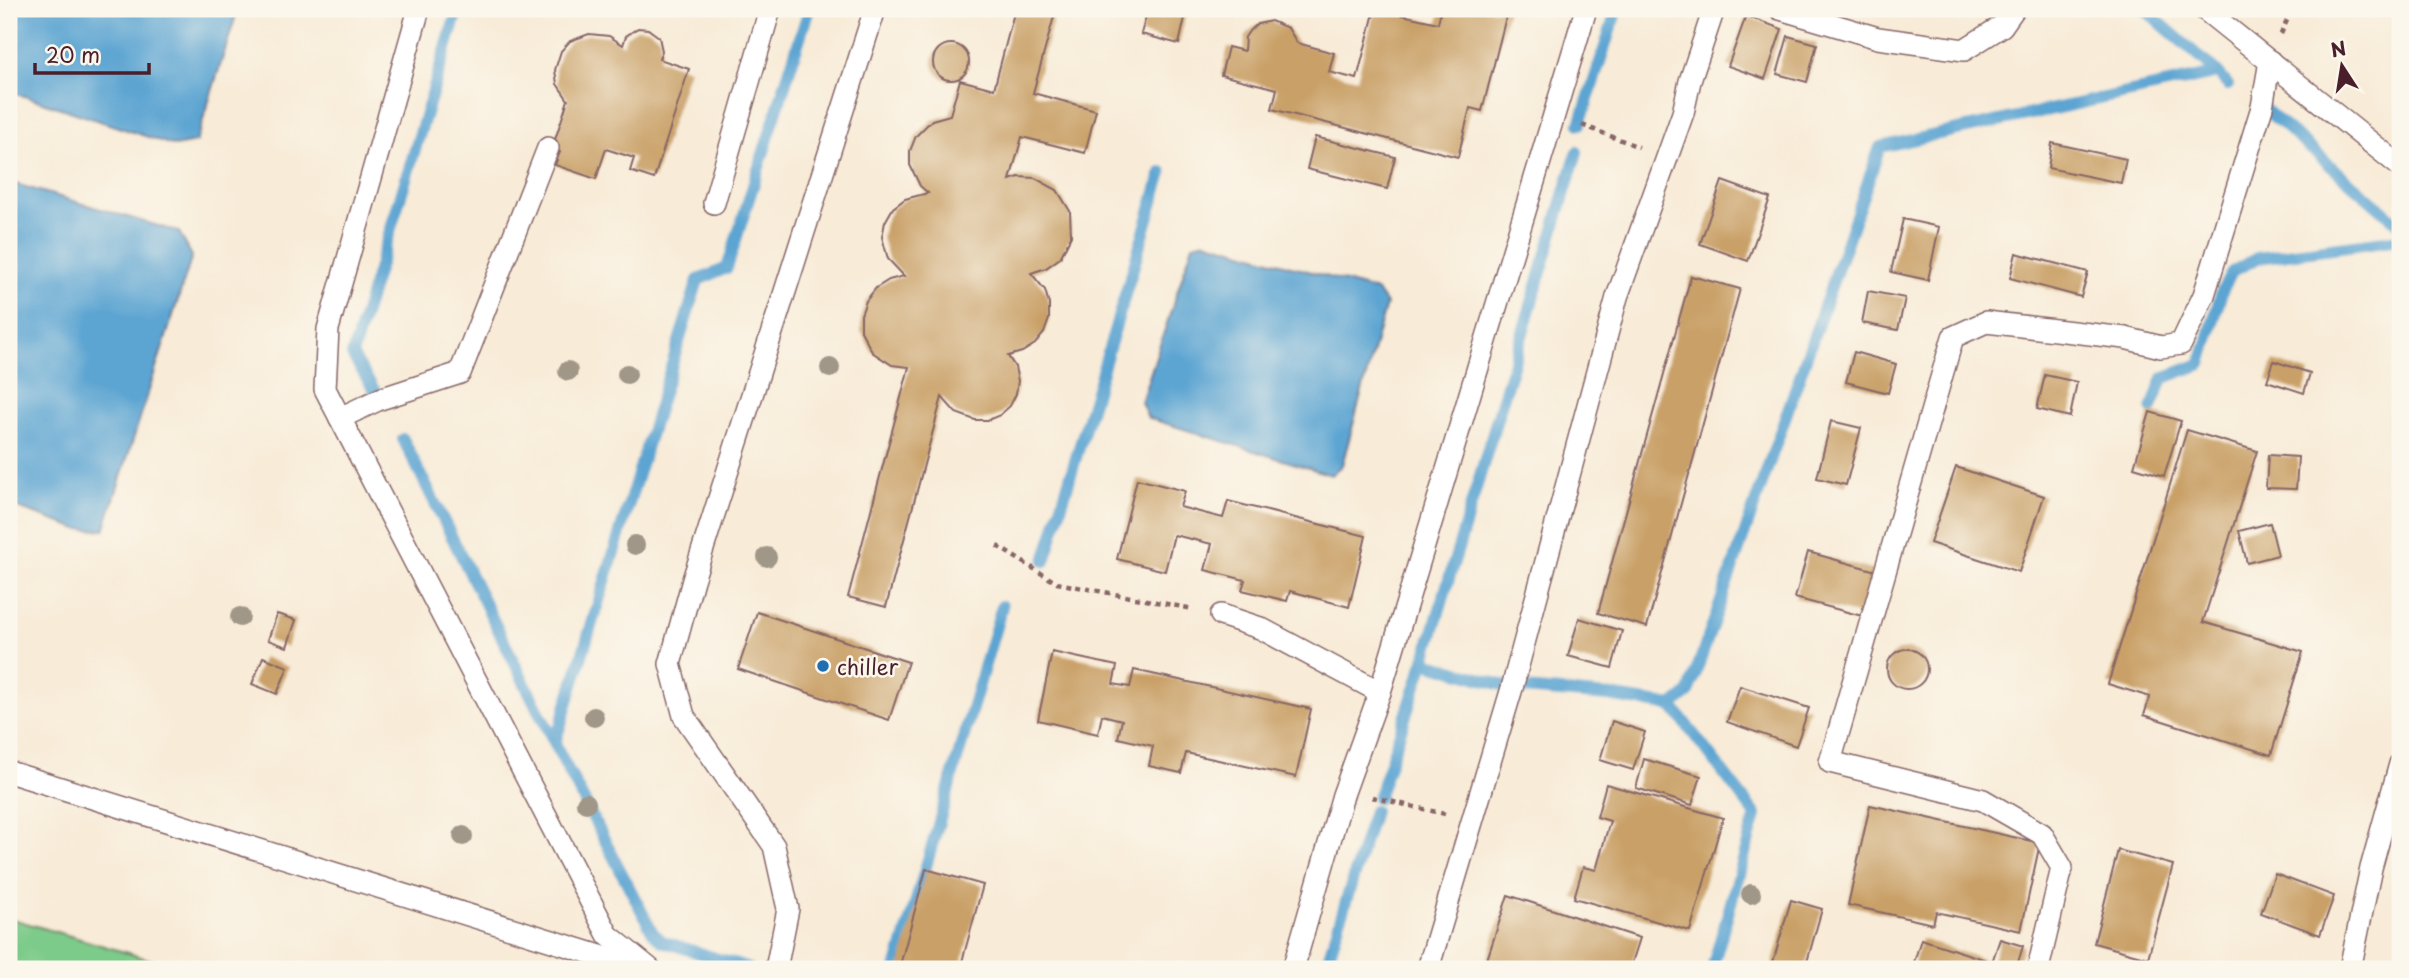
<svg xmlns="http://www.w3.org/2000/svg" width="2409" height="978" font-family="'Playpen Sans',sans-serif">
<style>
.green{fill:#7dcb8a;stroke:#64755a;stroke-width:2}
.water{fill:#5ba4d2;stroke:#52627e;stroke-width:2}
.lines{fill:none;stroke-linecap:round;stroke-linejoin:round}
.stream{stroke:#5ba4d2;stroke-width:12}
.building{fill:#c9a068}
.lane-casing{stroke:#876667;stroke-width:24}
.path{stroke:#876667;stroke-width:4.5;stroke-dasharray:5 5;stroke-linecap:butt}
.lane{stroke:#fff;stroke-width:21}
.tree{fill:#a19788}
.poi-dot{fill:#1f6fb2;stroke:#fbf7ec;stroke-width:2.5}
.labels{text-anchor:middle;dominant-baseline:central;stroke-width:5;stroke-linejoin:round;paint-order:stroke}
.poi-label{font-size:21px;fill:#4a1f2b;stroke:#fbf7ec;text-anchor:start}
</style>
<rect width="100%" height="100%" fill="#fbf7ec"/>
<filter id="ink" filterUnits="userSpaceOnUse"><feTurbulence type="fractalNoise" baseFrequency=".0143" numOctaves="2"/><feDisplacementMap in="SourceGraphic" scale="14" xChannelSelector="R" yChannelSelector="G"/><feConvolveMatrix kernelMatrix="1 2 1 2 8 2 1 2 1" color-interpolation-filters="sRGB"/></filter>
<filter id="wash" filterUnits="userSpaceOnUse"><feTurbulence type="fractalNoise" baseFrequency=".00686" numOctaves="4" result="noise"/><feDisplacementMap in="SourceGraphic" scale="28" xChannelSelector="R" yChannelSelector="G"/><feGaussianBlur stdDeviation="1.57" result="paint"/><feColorMatrix in="noise" values="0 0 0 0 0 0 0 0 0 0 0 0 0 0 0 0 0 1.4 0 .05"/><feComposite in="paint" operator="in"/></filter>
<g filter="url(#wash)">
<rect width="100%" height="100%" fill="#f8ebd7"/>
<!-- green -->
<polygon class="green" points="9,918 182,969 9,969"/>
<!-- water -->
<g class="water">
<polygon points="9,9 238,9 196,142 175,146 9,91"/>
<polygon points="9,182 179,232 192,256 104,530 78,529 9,505"/>
<polygon points="1205,241 1377,291 1386,304 1342,465 1331,475 1148,418 1141,402 1193,244"/>
</g>
<g class="lines">
<!-- stream -->
<g class="stream">
<polyline points="2144,9 2218,73 2228,85"/>
<polyline points="2262,107 2400,225"/>
<polyline points="1580,124 1617,9"/>
<polyline points="380,399 352,355 458,9"/>
<polyline points="2152,408 2163,378 2201,364 2222,291 2232,272 2257,258 2400,239"/>
<polyline points="403,439 565,764 653,933 662,941 749,969"/>
<polyline points="1045,561 1162,172"/>
<polyline points="1424,662 1512,688 1609,696 1672,706 1689,692 1880,147 2218,73"/>
<polyline points="1672,706 1756,815 1712,969"/>
<polyline points="555,743 698,280 727,268 809,9"/>
<polyline points="1378,798 1424,662 1577,152"/>
<polyline points="896,969 1002,606"/>
<polyline points="1325,969 1374,811"/>
</g>
</g>
<g id="blocks">
<!-- building -->
<g class="building">
<polygon points="1015,9 1056,9 1033,93 1096,110 1085,153 1022,137 1010,180 1019,177 1035,178 1057,190 1070,211 1071,236 1060,258 1046,268 1031,273 1045,290 1049,304 1049,319 1044,333 1035,344 1022,352 1008,356 1015,367 1018,381 1016,394 1010,406 1000,415 988,420 975,420 956,413 942,397 886,607 848,597 909,367 892,365 872,352 861,331 861,315 866,301 876,288 889,280 904,276 888,259 882,237 885,222 893,208 905,199 928,193 920,186 910,165 910,151 916,136 932,120 950,115 960,80 994,89"/>
<polygon points="1148,9 1187,9 1179,44 1141,34"/>
<polygon points="1375,9 1438,23 1441,9 1508,9 1482,111 1470,108 1458,157 1272,109 1277,89 1221,75 1228,47 1244,51 1245,37 1250,30 1258,24 1271,21 1288,28 1297,43 1334,53 1329,72 1357,79"/>
<polygon points="1746,16 1782,29 1765,79 1728,66"/>
<polygon points="638,28 648,29 659,37 662,51 659,59 689,69 654,179 630,171 634,158 606,149 596,179 555,165 560,152 552,149 568,100 557,84 555,70 561,51 570,41 589,34 609,36 623,45 626,36"/>
<polygon points="1788,36 1817,44 1807,82 1777,74"/>
<circle cx="951" cy="62" r="18"/>
<polygon points="1315,137 1395,157 1387,189 1307,169"/>
<polygon points="2052,143 2126,159 2121,183 2048,168"/>
<polygon points="1722,181 1770,198 1748,261 1700,244"/>
<polygon points="1903,219 1939,227 1928,280 1891,272"/>
<polygon points="2016,253 2088,272 2081,297 2010,278"/>
<polygon points="1691,276 1740,289 1647,627 1598,613"/>
<polygon points="1868,291 1905,298 1898,330 1862,323"/>
<polygon points="1854,352 1896,364 1888,393 1846,382"/>
<polygon points="2274,361 2310,373 2304,393 2267,381"/>
<polygon points="2045,375 2077,382 2070,417 2037,409"/>
<polygon points="2150,412 2181,421 2164,476 2134,467"/>
<polygon points="1831,421 1861,428 1846,485 1817,478"/>
<polygon points="2187,430 2257,451 2203,622 2303,652 2271,755 2144,715 2150,697 2108,684"/>
<polygon points="2268,455 2298,457 2296,489 2266,488"/>
<polygon points="1956,467 2044,496 2019,572 1930,543"/>
<polygon points="1137,479 1185,491 1180,507 1223,518 1228,501 1366,536 1349,607 1290,591 1287,601 1242,590 1245,580 1205,570 1212,544 1174,535 1165,571 1117,559"/>
<polygon points="2270,523 2278,555 2247,563 2239,531"/>
<polygon points="1808,552 1876,571 1862,616 1795,598"/>
<polygon points="757,612 908,662 889,720 738,669"/>
<polygon points="277,614 296,620 287,647 268,640"/>
<polygon points="1579,618 1622,631 1612,668 1568,656"/>
<circle cx="1907" cy="669" r="20"/>
<polygon points="1052,652 1117,666 1113,684 1130,687 1134,670 1311,709 1296,777 1186,753 1181,773 1149,766 1153,746 1118,738 1122,720 1102,715 1098,734 1038,720"/>
<polygon points="263,657 288,667 277,694 252,684"/>
<polygon points="1740,686 1809,708 1796,746 1727,722"/>
<polygon points="1612,721 1645,732 1633,770 1600,760"/>
<polygon points="1644,759 1701,776 1692,805 1636,788"/>
<polygon points="1606,784 1723,818 1690,931 1574,898 1583,867 1596,870 1610,821 1597,817"/>
<polygon points="1870,805 2040,843 2021,931 1936,912 1933,924 1848,905"/>
<polygon points="2118,850 2173,865 2148,958 2094,943"/>
<polygon points="926,869 983,885 960,969 899,969"/>
<polygon points="2275,874 2334,896 2320,935 2261,913"/>
<polygon points="1508,895 1640,938 1630,969 1484,969"/>
<polygon points="1791,900 1822,909 1805,969 1771,969"/>
<polygon points="1921,939 1992,962 2000,939 2023,946 2016,969 1912,969"/>
</g>
</g>
</g>
<g filter="url(#ink)">
<use href="#blocks" fill-opacity="0" stroke="#876667" stroke-width="2"/>
<g class="lines">
<defs>
<g id="lane">
<polyline points="419,9 328,329 325,389 608,935 650,969"/>
<polyline points="1780,9 1878,38 1964,50 2002,26 2014,9"/>
<polyline points="2204,9 2400,166"/>
<polyline points="714,203 770,9"/>
<polyline points="340,418 380,399 460,373 548,148"/>
<polyline points="1221,615 1260,628 1380,692 1343,795 1293,969"/>
<polyline points="1380,692 1586,9"/>
<polyline points="9,772 642,969"/>
<polyline points="776,969 788,909 774,846 684,716 670,664 693,580 875,9"/>
<polyline points="1428,969 1512,688 1617,297 1683,113 1690,81 1714,9"/>
<polyline points="2038,969 2062,868 2042,834 1983,800 1830,762 1953,337 1986,322 2125,338 2161,347 2181,344 2204,295 2262,107 2270,61"/>
<polyline points="2350,969 2371,868 2400,764"/>
</g>
</defs>
<!-- lane casing -->
<use href="#lane" class="lane-casing"/>
<!-- path -->
<g class="path">
<polyline points="2281,34 2292,9"/>
<polyline points="1582,125 1639,147"/>
<polyline points="997,546 1057,583 1193,609"/>
<polyline points="1372,797 1445,814"/>
</g>
<!-- lane -->
<use href="#lane" class="lane"/>
</g>
<!-- trees -->
<g class="tree">
<circle cx="830" cy="368" r="10"/>
<circle cx="568" cy="371" r="10"/>
<circle cx="627" cy="374" r="10"/>
<circle cx="635" cy="545" r="10"/>
<circle cx="767" cy="557" r="10"/>
<circle cx="240" cy="617" r="10"/>
<circle cx="594" cy="717" r="10"/>
<circle cx="586" cy="803" r="10"/>
<circle cx="463" cy="836" r="10"/>
<circle cx="1751" cy="894" r="10"/>
</g>
</g>
<!-- markers -->
<circle class="poi-dot" cx="823" cy="666" r="7"/>
<g class="labels">
<!-- poi labels -->
<g class="poi-label">
<text x="837" y="666">chiller</text>
</g>
</g>
<!-- margin -->
<rect width="2409" height="978" fill="none" stroke="#fbf7ec" stroke-width="35"/>
<!-- north arrow -->
<g transform="translate(2342 66) rotate(348)" stroke="#fbf7ec" stroke-width="5" paint-order="stroke">
<path d="M0-5L12 26L0 18L-12 26Z" fill="#4a1f2b"/>
<text y="-10" font-size="19" font-weight="bold" text-anchor="middle" fill="#4a1f2b">N</text>
</g>
<!-- scale -->
<path d="M35 63v10h114v-10" fill="none" stroke="#4a1f2b" stroke-width="3.5"/>
<text x="46" y="63" font-size="21" fill="#4a1f2b" stroke="#fbf7ec" stroke-width="5" paint-order="stroke">20 m</text>
</svg>
